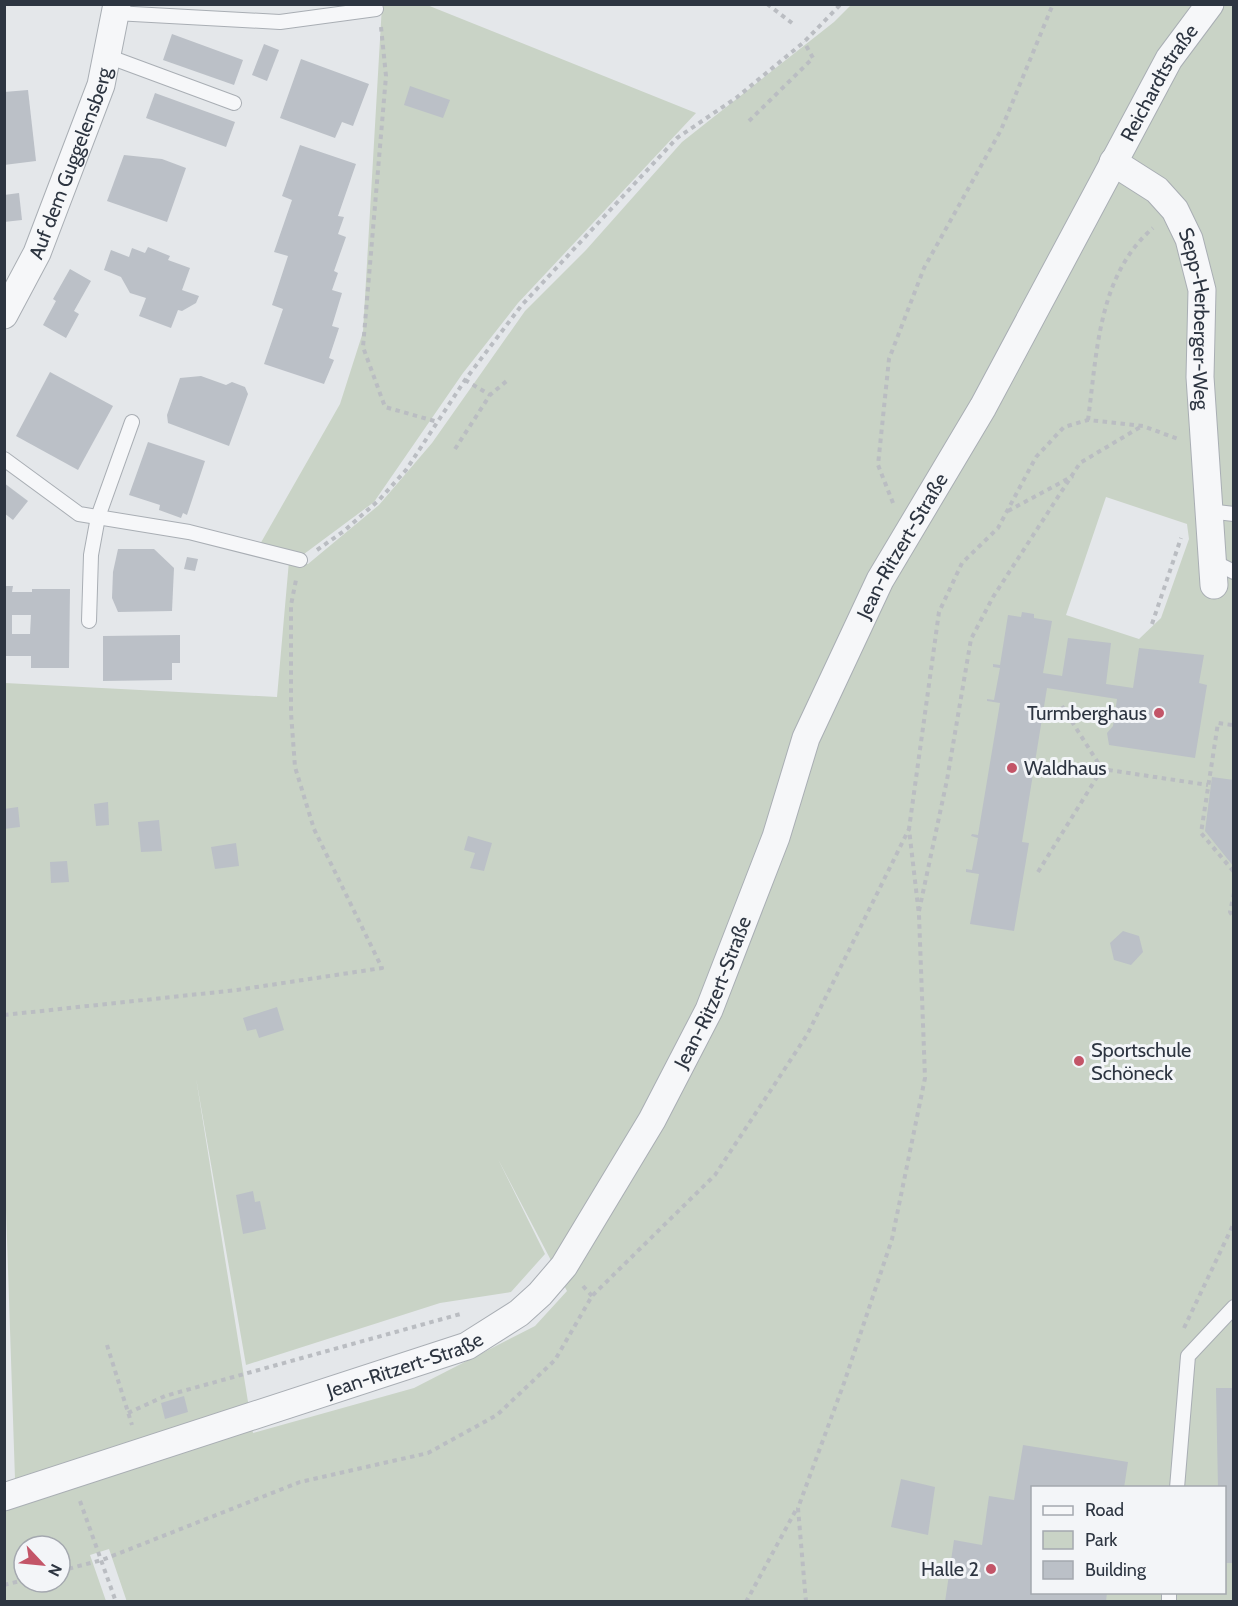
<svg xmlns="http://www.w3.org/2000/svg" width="1238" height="1606" font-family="Cabin,sans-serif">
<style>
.green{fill:#c9d3c6;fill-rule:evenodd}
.building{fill:#bbc0c7;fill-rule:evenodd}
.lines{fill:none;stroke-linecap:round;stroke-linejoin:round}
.lane-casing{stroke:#a9aeb4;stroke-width:16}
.street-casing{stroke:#a9aeb4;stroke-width:29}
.path{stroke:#babdc2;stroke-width:4;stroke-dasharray:4.5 4.5;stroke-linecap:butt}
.lane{stroke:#f6f7f9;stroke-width:14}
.street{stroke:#f6f7f9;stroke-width:27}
.poi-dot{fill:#c35568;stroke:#f3f5f8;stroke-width:2}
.labels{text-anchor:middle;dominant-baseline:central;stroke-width:6;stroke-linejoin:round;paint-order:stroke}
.street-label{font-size:20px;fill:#2d3541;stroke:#f3f5f8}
.poi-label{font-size:20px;fill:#2d3541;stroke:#f3f5f8;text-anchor:end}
</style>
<rect width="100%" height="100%" fill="#e4e7ea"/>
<!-- green -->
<g class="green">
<polygon points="382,5 427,5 696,113 518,303 463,373 374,502 300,557 259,546 340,404 363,332"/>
<path d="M851 5H1233V1601L127 1602 109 1549 90 1555 106 1601 5 1602V1482L15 1479 4 1150 5 683 277 697 289 561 308 564 379 505 432 443 525 311 586 250 682 142 834 22ZM1106 497 1187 524 1189 539 1161 618 1139 639 1066 615ZM196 1078 246 1365 440 1303 511 1292 545 1254 498 1159 567 1291 535 1326 414 1388 253 1433ZM1032 1488H1224V1592H1032ZM24 1546H60V1582H24Z"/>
</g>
<!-- building -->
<g class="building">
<polygon points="172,34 243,60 234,85 163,60"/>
<polygon points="264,44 279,50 267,81 252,75"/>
<polygon points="301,59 369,84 353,126 342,122 335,138 280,118"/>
<polygon points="410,86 450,100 443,118 404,105"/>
<polygon points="28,90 36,161 4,165 4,92"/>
<polygon points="155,93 235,122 226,147 146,118"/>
<polygon points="300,145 356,164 338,216 344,217 338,234 346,237 334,271 338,273 332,290 342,293 332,326 339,328 329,358 334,360 324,384 264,364 283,309 272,305 288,256 274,252 292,200 282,196"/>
<polygon points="124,155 162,159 186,168 167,222 107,201"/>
<polygon points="19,193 22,220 4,222 4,195"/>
<polygon points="148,247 170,256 168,260 190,268 182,290 199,296 196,303 182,311 178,310 171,328 139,316 146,298 130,293 121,277 104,270 111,250 129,257 132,248 145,253"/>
<polygon points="70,269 91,281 74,311 79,314 66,338 43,325 56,301 53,299"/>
<polygon points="50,372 113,406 78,470 16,436"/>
<polygon points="201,376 226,385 232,382 245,387 248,394 229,446 168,423 167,415 180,378"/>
<polygon points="148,442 205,461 187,515 183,513 181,518 159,510 160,505 129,495"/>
<polygon points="4,483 28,501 13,520 4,513"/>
<polygon points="118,549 154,549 174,568 172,611 118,612 112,598 113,572"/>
<polygon points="187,557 198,559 195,571 184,569"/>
<path d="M4 586H13L12 592H32V589H70L69 668H31V656H4ZM12 615H31L30 634H12Z"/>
<polygon points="1022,612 1034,614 1034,618 1052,621 1043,673 1062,676 1068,638 1111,643 1106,684 1133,688 1139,648 1204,655 1199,683 1207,685 1195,758 1109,745 1107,733 1113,726 1117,699 1047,688 1022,842 1029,843 1014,931 970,924 979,874 966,872 966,869 972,870 978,838 971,836 972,834 978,835 1000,703 987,701 987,699 994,700 1000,668 993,667 993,664 1000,665 1008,615 1021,617"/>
<polygon points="180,635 180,663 172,663 172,680 103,681 103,636"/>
<polygon points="1212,777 1234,780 1234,867 1205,831"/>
<polygon points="108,802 109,825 96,826 94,804"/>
<polygon points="18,807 20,827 4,829 4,809"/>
<polygon points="159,820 162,851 141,852 138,822"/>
<polygon points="468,836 492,843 484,871 470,868 475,853 464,850"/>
<polygon points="236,843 239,866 215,869 211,847"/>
<polygon points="67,861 69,882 51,883 50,862"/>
<polygon points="1123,931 1139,936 1143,952 1131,965 1114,960 1110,943"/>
<polygon points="277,1007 284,1030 259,1038 256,1029 247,1031 243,1018"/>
<polygon points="253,1191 255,1202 260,1201 266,1229 243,1234 236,1195"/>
<polygon points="1216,1388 1234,1388 1234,1563 1224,1563 1224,1488 1218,1488"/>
<polygon points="184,1396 188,1412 165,1419 161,1403"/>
<polygon points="1023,1445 1128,1462 1124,1488 1032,1488 1032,1592 1107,1592 1106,1602 945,1602 954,1540 982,1545 989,1496 1014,1500"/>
<polygon points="901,1479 935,1487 928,1535 891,1527"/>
</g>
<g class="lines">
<defs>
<g id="lane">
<polyline points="115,13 280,22 376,9"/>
<polyline points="107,56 234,103"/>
<polyline points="4,459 79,514 189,532 300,560"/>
<polyline points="1208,511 1234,514"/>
<polyline points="1212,561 1234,572"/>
<polyline points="89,621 91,555 98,517 132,422"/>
<polyline points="1177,1488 1188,1356 1234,1307"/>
<polyline points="1169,1602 1169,1592"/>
</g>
<g id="street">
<path id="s1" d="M1113 162 1157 190 1175 210 1189 239 1202 290 1200 377 1214 585"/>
<path id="s2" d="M4 315 37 253 101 85 117 4"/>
<path id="s3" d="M4 1497 467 1346 519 1313 540 1294 564 1266 652 1120 709 1010 776 837 806 738 880 580 983 407 1169 59 1210 4"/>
</g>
</defs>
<!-- lane casing -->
<use href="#lane" class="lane-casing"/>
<!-- street casing -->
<use href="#street" class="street-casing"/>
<!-- path -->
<g class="path">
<polyline points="767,4 792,23"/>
<polyline points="381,27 386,76 363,347 385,407 438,422"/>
<polyline points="749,121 813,58 804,42"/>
<polyline points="465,380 490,395"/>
<path d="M1088 420C1097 353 1098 275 1153 228"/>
<polyline points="455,449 490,395 509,379"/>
<polyline points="893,503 878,465 889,359 924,268 1001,130 1053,4"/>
<polyline points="1008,511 1073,476"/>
<polyline points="317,550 344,531 379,500 406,470 465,380 521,306 677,138 736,98 804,42 841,4"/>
<polyline points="1152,624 1181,538"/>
<polyline points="1062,706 1102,769 1208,785"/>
<polyline points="1232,725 1218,723 1201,833 1234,872"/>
<polyline points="1038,872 1102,769"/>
<polyline points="1234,893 1230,912 1234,918"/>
<polyline points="919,911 947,780 971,639 993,597 1080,463 1142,426"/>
<polyline points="4,1015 237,990 382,968 314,829 295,767 291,713 291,605 296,580"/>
<polyline points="583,1286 592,1296"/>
<polyline points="1184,1328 1234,1223"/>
<polyline points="107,1345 132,1425"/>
<polyline points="128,1413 165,1396 464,1313"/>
<polyline points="80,1501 116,1602"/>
<polyline points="60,1571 102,1560 300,1482 428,1453 497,1415 555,1360 592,1296 715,1175 807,1035 909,829"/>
<polyline points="4,1585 24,1580"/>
<polyline points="746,1602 797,1508"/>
<polyline points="806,1602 798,1508 844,1383 892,1239 925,1078 919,915 909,829 939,612 962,563 998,528 1036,457 1064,427 1088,420 1143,426 1178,439"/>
</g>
<!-- lane -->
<use href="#lane" class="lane"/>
<!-- street -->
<use href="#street" class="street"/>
</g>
<!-- markers -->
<g class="poi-dot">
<circle cx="1159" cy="713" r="6"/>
<circle cx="1012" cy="768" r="6"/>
<circle cx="1079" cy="1061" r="6"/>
<circle cx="991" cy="1569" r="6"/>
</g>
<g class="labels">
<!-- street labels -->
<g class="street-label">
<text stroke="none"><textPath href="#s3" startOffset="1942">Reichardtstraße</textPath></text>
<text stroke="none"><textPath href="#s2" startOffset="166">Auf dem Guggelensberg</textPath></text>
<text stroke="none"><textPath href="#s1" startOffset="192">Sepp-Herberger-Weg</textPath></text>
<text stroke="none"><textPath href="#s3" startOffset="1412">Jean-Ritzert-Straße</textPath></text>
<text stroke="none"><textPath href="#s3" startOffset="926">Jean-Ritzert-Straße</textPath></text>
<text stroke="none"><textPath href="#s3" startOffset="422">Jean-Ritzert-Straße</textPath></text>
</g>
<!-- poi labels -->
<g class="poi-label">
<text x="1147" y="713">Turmberghaus</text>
<text x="1024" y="768" text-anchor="start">Waldhaus</text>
<text x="1091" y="1050" text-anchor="start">Sportschule<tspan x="1091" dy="23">Schöneck</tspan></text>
<text x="979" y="1569">Halle 2</text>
</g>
</g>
<!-- border -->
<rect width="1238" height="1606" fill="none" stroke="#2d3541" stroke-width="12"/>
<!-- legend -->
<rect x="1031" y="1486" width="195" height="108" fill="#f3f5f8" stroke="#a4a8af" stroke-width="1.5"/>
<rect x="1043" y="1506" width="30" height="9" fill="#f6f7f9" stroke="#a4a8af" stroke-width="1.5"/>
<text x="1085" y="1516" font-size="18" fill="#2d3541">Road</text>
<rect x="1043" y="1531" width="30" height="18" fill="#c9d3c6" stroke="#a4a8af" stroke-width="1.5"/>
<text x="1085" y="1546" font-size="18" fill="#2d3541">Park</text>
<rect x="1043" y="1561" width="30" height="18" fill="#bbc0c7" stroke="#a4a8af" stroke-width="1.5"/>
<text x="1085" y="1576" font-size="18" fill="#2d3541">Building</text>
<!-- north arrow -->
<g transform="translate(42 1564) rotate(116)"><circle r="28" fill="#f3f5f8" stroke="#a4a8af" stroke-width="1.5"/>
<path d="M0-4.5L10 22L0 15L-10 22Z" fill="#c35568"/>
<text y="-9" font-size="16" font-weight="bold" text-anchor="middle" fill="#2d3541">N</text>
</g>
</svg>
